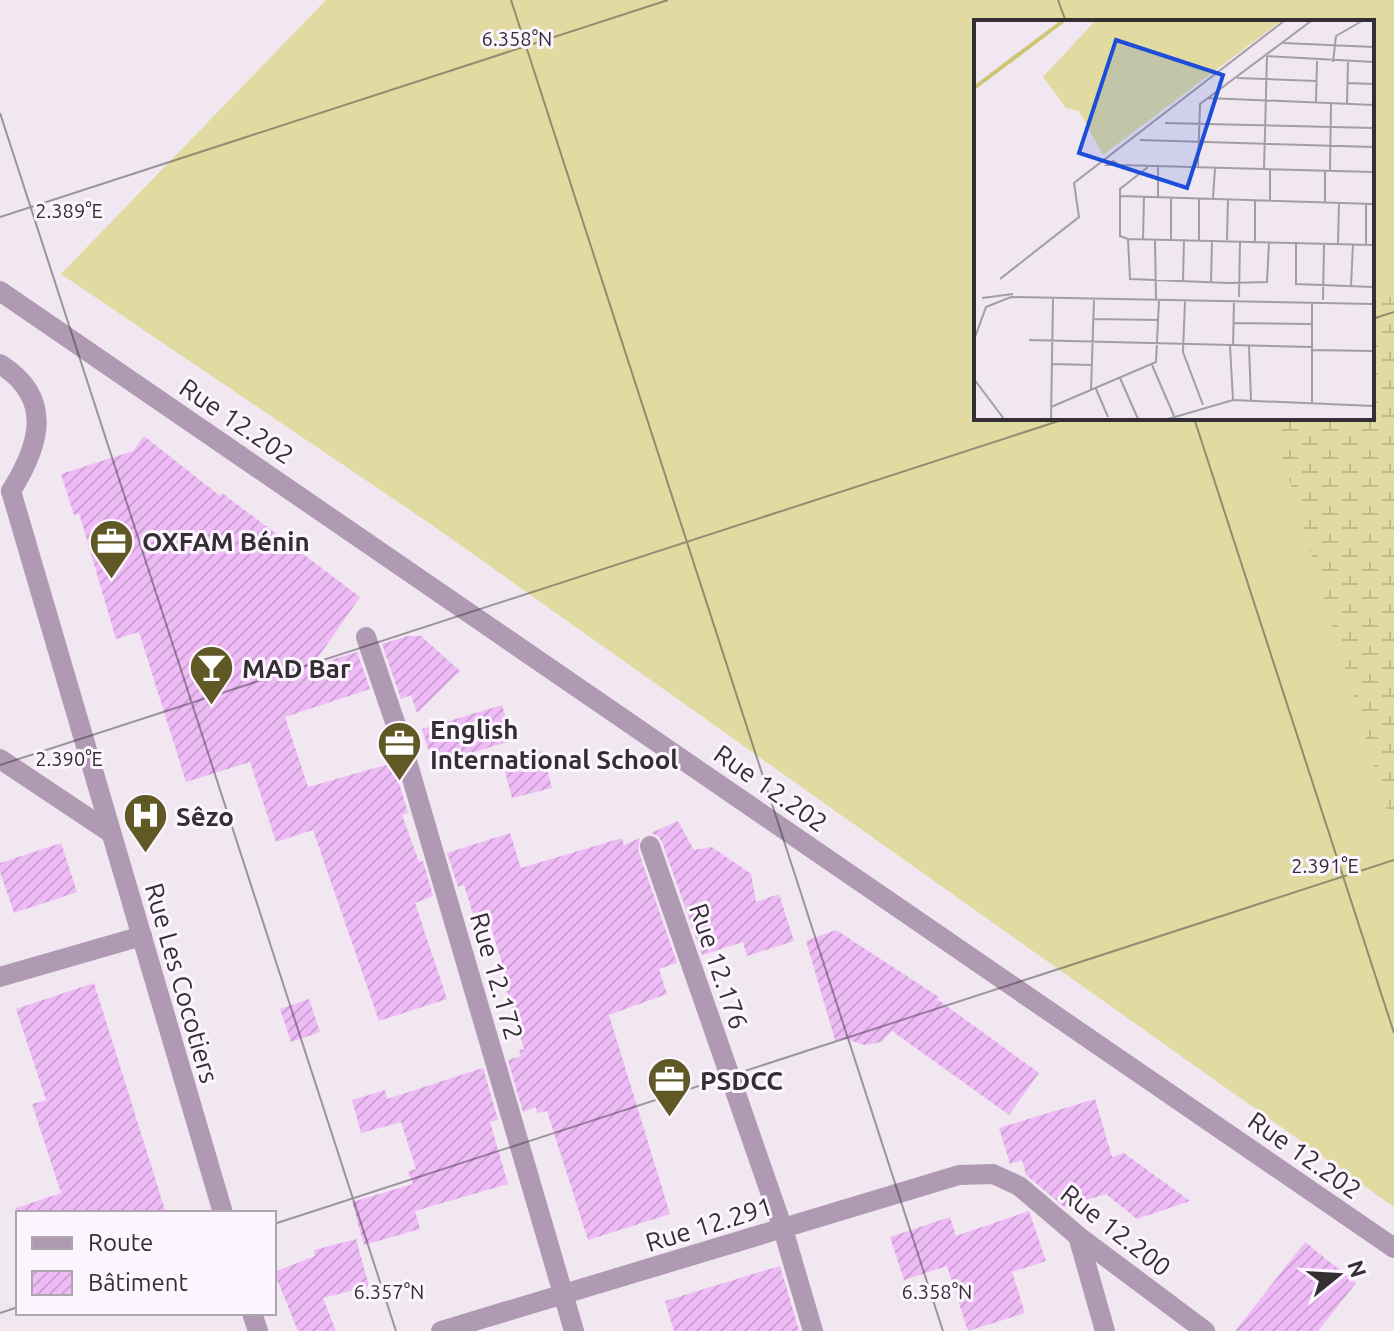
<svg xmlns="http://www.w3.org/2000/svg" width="1394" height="1331" font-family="Ubuntu,sans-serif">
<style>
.grass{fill:#e1daa1;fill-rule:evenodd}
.wetland{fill:url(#wetland-marsh)}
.building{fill:url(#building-hatch)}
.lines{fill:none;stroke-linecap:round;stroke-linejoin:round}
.minor{stroke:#b09ab3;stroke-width:20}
.ticks{fill:none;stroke:#332f33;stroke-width:2;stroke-opacity:0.45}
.labels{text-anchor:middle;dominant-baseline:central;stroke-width:6;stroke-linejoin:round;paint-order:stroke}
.street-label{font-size:26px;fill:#332f33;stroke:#fdf5ff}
.poi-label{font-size:26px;font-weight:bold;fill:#332f33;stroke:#fdf5ff;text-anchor:start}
.inset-river{fill:none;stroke:#cfc577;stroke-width:4}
.inset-road{fill:none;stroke:#a49da5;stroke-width:2}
.view{fill:#1d4ed8;fill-opacity:0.15;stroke:#1d4ed8;stroke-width:4}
.inset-edge{fill:none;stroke:#332f33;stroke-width:4}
.ticks-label{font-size:20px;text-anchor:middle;fill:#332f33;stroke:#fdf5ff;stroke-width:6;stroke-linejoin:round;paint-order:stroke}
</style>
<defs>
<pattern id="wetland-marsh" width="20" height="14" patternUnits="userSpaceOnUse" patternTransform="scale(2)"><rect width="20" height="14" fill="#e1daa1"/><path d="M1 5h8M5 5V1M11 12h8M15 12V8" fill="none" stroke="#c2bb8b"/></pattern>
<pattern id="building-hatch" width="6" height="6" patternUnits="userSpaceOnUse" patternTransform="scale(2)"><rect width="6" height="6" fill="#efbbf7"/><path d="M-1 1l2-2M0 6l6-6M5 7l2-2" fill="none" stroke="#cda1d4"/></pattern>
</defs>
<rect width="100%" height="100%" fill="#f0e7f1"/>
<!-- grass -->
<path class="grass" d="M326 0H1394V1207L432 525 61 274ZM976 22H1372V418H976Z"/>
<!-- wetland -->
<polygon class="wetland" points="1394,295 1394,834 1271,418 1372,418 1372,304"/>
<!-- building -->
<g class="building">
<polygon points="144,436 220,496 222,493 360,597 312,666 357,652 370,689 285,717 308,787 393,763 408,813 402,815 419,862 423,861 433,896 415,903 447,999 379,1021 313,830 276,842 250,762 186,782 139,632 116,639 79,513 74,515 61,474 133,451"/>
<polygon points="408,636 421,636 460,671 417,713 411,695 401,699 382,644"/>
<polygon points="502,705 513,740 433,765 422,729"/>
<polygon points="542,751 552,788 512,798 502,761"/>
<polygon points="678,821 694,850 712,847 751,874 756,902 779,894 794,941 747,956 743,942 702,955 662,842 658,836 651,833"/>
<polygon points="510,833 521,868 622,838 624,845 640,838 638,850 677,963 659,969 667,994 609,1015 670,1214 588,1240 547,1111 537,1113 536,1107 523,1112 508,1060 521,1056 519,1050 524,1049 507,991 510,990 486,910 473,914 464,885 458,887 447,853"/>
<polygon points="61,843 77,892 14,913 0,872 0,863"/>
<polygon points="836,930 939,997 937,999 1039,1073 1009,1115 892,1031 881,1042 864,1045 847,1039 835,1040 806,941"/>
<polygon points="94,983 166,1213 17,1213 16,1208 61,1193 32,1104 46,1100 16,1009"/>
<polygon points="309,999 320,1032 291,1042 280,1009"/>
<polygon points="483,1068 498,1120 490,1122 508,1184 415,1211 420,1229 364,1245 352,1202 413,1184 408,1171 416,1169 401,1122 361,1133 352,1100 385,1090 387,1099"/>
<polygon points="1095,1099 1112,1157 1124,1153 1190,1201 1137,1219 1106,1194 1064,1207 1026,1175 1022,1160 1010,1164 999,1128"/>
<polygon points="1029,1211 1046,1261 1012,1272 1025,1313 968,1331 947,1266 904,1280 890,1237 950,1217 956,1236"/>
<polygon points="356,1239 369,1286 323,1298 336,1331 298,1331 274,1272 315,1256 314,1250"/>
<polygon points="1305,1242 1356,1283 1318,1331 1235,1331"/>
<polygon points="780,1266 799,1331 674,1331 665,1301"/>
</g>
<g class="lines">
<!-- minor -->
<g class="minor">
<polyline points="0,291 1394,1248"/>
<path d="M0 364C54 398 40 445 11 491"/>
<polyline points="11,491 223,1213"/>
<polyline points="366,637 399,734 574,1331"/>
<polyline points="0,759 111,833"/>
<polyline points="650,846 783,1229 813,1331"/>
<polyline points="0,977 142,936"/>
<polyline points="1078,1236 1105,1331"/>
<polyline points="252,1313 258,1331"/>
<polyline points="441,1331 959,1175 993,1174 1019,1186 1078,1236 1205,1331"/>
</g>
</g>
<!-- ticks -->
<path class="ticks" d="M511 0 943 1331M1058 0 1066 22M0 113 396 1331M0 217 668 0M1372 319 1394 312M1194 418 1394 1033M0 765 1068 418M274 1224 1394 860M0 1313 18 1307"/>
<!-- icons -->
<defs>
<symbol id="office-pin" viewBox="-11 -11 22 30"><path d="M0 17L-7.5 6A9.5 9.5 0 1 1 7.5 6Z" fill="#605925" stroke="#fdf5ff"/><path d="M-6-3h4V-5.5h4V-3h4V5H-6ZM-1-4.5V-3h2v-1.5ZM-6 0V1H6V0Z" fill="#fff"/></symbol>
<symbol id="bar-pin" viewBox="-11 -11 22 30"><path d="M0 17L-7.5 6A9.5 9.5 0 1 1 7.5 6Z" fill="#605925" stroke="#fdf5ff"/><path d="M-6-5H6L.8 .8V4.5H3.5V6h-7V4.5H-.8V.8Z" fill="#fff"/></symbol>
<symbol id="hospital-pin" viewBox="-11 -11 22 30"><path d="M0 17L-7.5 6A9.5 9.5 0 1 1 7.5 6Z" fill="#605925" stroke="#fdf5ff"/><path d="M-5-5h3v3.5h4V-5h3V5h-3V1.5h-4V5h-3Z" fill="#fff"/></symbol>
</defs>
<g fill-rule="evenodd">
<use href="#office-pin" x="86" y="516" width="51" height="69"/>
<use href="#bar-pin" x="186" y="642" width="51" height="69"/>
<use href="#office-pin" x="374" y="718" width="51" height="69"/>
<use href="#hospital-pin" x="120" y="790" width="51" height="69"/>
<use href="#office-pin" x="644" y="1054" width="51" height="69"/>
</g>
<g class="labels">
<!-- street labels -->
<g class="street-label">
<text transform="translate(237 421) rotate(34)">Rue 12.202</text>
<text transform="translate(771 788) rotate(35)">Rue 12.202</text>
<text transform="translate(719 966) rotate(71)">Rue 12.176</text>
<text transform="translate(497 976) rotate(74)">Rue 12.172</text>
<text transform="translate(182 983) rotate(74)">Rue Les Cocotiers</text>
<text transform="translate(1305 1155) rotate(35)">Rue 12.202</text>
<text transform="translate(709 1224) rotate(-17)">Rue 12.291</text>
<text transform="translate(1116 1230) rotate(38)">Rue 12.200</text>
</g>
<!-- poi labels -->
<g class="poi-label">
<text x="142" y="541">OXFAM Bénin</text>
<text x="242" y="668">MAD Bar</text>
<text x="430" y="729">English<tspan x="430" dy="30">International School</tspan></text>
<text x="176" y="816">Sêzo</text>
<text x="700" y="1080">PSDCC</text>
</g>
</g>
<!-- overview -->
<g transform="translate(974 20)">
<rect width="400" height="400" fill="#f0e7f1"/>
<path d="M121 1H307L129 135 105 91 92 88 69 57Z" fill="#e1daa1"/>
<path d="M163 1H305L246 43 167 41Z" fill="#e1daa1"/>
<path class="inset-river" d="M0 68 89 1"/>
<path class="inset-road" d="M309 23 400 27M293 36 400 42M359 42 362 16 388 1M263 58 342 61M373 63 400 64M234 78 400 85M342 83 343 41M373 84 374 42M191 103 400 108M166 120 400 127M145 145H133L139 141 145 145 400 152M224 147 226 84 337 1M290 149 293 36M351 151V182M356 151 357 84M146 176 400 184M184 177V146M239 178 241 148M296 180V149M392 183V224M154 219 400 225M154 219 156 259 255 263 293 262 295 222M154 219 146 216V169L174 147M169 219 170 176M197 219V177M181 220 182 280M225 220V178M253 220 254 179M281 221V181M322 222V264L400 267M364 224 365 183M26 259 105 197 100 163 310 1M209 262 210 219M237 262 238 220M377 266 379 224M265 277 266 221M8 278 39 274M349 280 350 224M211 281 209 332 229 385M338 283V382M119 299 185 300M259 303 338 304M0 320 12 287 37 277 400 284M55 320 338 327M256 326 259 380M259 326 260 281M275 326 277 380M338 330 400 331M78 344 117 345M178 345 200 396M146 358 164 399M0 359 30 399M122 369 134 397M117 370 120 279M77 387 182 342 185 280M77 399 79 279M194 399 259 380 400 386"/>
<path class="view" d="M142 20 249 55 213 168 105 133Z"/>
<rect width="400" height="400" class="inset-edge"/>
</g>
<g class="ticks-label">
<text x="517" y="46">6.358°N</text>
<text x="69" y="218">2.389°E</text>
<text x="69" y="766">2.390°E</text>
<text x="1325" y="873">2.391°E</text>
<text x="389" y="1299">6.357°N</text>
<text x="937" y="1299">6.358°N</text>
</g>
<!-- legend -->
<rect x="16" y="1211" width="260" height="104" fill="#fdf5ff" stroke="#aca6ad" stroke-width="2"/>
<rect x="32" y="1237" width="40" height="12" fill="#b09ab3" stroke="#aca6ad" stroke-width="2"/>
<text x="88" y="1251" font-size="24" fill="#332f33">Route</text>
<rect x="32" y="1271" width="40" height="24" fill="url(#building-hatch)" stroke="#aca6ad" stroke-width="2"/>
<text x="88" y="1291" font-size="24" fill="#332f33">Bâtiment</text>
<!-- north arrow -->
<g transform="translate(1338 1275) rotate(72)" stroke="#fdf5ff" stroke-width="6" paint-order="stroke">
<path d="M0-6L14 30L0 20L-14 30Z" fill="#332f33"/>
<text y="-12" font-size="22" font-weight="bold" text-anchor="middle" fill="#332f33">N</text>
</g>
</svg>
